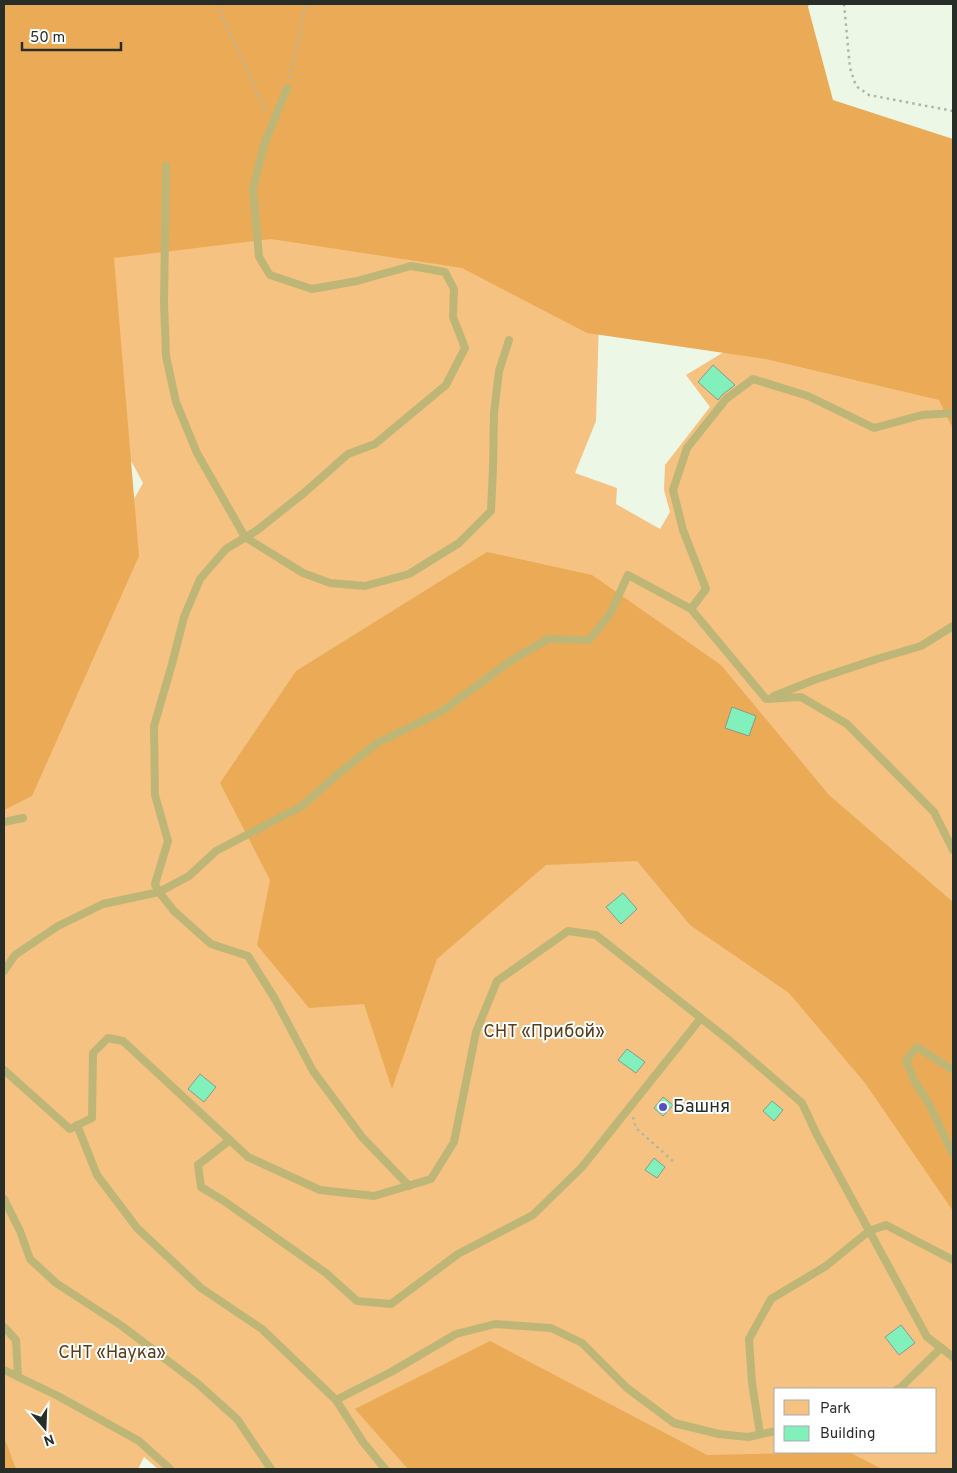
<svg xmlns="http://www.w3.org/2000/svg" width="957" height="1473" font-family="Overpass,sans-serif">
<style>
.green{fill:#f5c282;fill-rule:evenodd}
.forest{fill:#ebab56}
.building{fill:#81f0bb;stroke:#889a90}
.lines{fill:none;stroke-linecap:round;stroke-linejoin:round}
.path{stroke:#aeb6a9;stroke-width:2.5;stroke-dasharray:2.5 4;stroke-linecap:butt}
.service{stroke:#beb676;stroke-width:8}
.poi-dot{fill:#574dc5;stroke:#fff;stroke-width:2}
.labels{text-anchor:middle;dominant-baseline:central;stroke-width:4;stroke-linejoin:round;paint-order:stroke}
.park-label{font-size:18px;fill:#573d19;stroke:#fff}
.poi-label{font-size:18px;fill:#292d27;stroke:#fff;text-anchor:start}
</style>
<rect width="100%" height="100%" fill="#edf7e6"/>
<!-- green -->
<path class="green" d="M61 184 600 287 596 421 575 473 617 488 616 504 660 529 670 512 664 490 665 465 710 407 686 375 760 330 953 397V1469H158L144 1457 138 1469H8L4 1467V800L129 508 143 483 114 429ZM776 1389H936V1452H776Z"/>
<!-- forest -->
<g class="forest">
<polygon points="4,4 809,4 808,7 833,100 953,139 953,429 939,400 766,359 587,333 462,268 271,239 114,258 139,556 32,796 4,810"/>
<polygon points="487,552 592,575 721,665 829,795 953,902 953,1211 865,1083 789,993 690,925 637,861 546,865 437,959 392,1089 364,1004 309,1008 257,945 270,880 220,783 296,671"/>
<polygon points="490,1341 707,1455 849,1452 882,1469 408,1469 355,1409"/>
<polygon points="4,1437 16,1469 4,1469"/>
</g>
<!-- building -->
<g class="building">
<polygon points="713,365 735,385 722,395 718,400 698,382"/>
<polygon points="732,707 756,716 749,736 725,728"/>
<polygon points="623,893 637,909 621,924 606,907"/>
<polygon points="627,1049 645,1062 636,1073 618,1060"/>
<polygon points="200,1074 216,1087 204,1102 188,1089"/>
<polygon points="663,1097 673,1105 663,1116 654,1108"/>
<polygon points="772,1101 783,1110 774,1121 763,1111"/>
<polygon points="654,1158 665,1167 657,1178 645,1170"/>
<polygon points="901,1325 915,1343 899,1355 885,1337"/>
</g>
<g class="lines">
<!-- path -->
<g class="path">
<polyline points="217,4 266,112"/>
<polyline points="844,4 850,68 856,86 869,95 953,111"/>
<polyline points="290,78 306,4"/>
<polyline points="633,1117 636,1128 675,1163"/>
</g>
<!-- service -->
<g class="service">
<polyline points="287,88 264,145 253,188 259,257 270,275 312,289 357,281 411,266 445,272 454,289 453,317 465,348 446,385 375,444 348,454 304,493 256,531 226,549 200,579 184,617 172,664 154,726 155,795 168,841 155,884 159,892 174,911 211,944 248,956 275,999 313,1071 362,1137 409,1186"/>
<polyline points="166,166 164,303 166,356 176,402 197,453 245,537 303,573 330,583 365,586 409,574 459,543 491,511 493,468 494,413 499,371 509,340"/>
<polyline points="691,609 706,589 683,530 673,490 687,448 726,399 753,379 808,396 874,428 922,415 953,413"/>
<polyline points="774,696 814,680 877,659 921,646 953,626"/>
<polyline points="4,822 23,818"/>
<polyline points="4,971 15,955 58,926 103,904 159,892 189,876 216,851 302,806 338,774 377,743 441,712 512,660 548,639 589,640 610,614 628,575 691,609 766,699 801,697 847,724 934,812 953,850"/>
<polyline points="4,1070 70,1129 92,1118 93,1053 108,1038 123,1041 248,1157 320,1190 374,1196 431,1179 454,1142 476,1032 497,981 568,931 596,935 730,1041 802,1103 817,1135 927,1337 953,1357"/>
<polyline points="953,1070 917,1047 906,1060 914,1080 928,1102 953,1154"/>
<polyline points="77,1125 97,1175 137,1228 201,1288 262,1329 336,1400 363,1442 385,1469"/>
<polyline points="230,1140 198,1165 201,1187 224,1201 326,1273 357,1301 391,1304 458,1254 533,1215 582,1167 701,1018"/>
<polyline points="4,1199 20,1231 30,1259 56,1283 122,1326 197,1383 237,1419 271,1469"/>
<polyline points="4,1327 16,1340 18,1377"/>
<polyline points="4,1370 58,1396 139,1441 170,1469"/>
<polyline points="897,1389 900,1388 941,1348"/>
<polyline points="336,1400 391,1372 456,1334 495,1324 551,1328 582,1343 627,1388 674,1423 719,1434 748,1437 776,1431"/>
<polyline points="760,1434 752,1383 749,1339 771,1299 826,1266 869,1231 886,1225 953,1260"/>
</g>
</g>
<!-- markers -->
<circle class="poi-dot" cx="663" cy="1107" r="5"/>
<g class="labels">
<!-- park labels -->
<g class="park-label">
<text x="544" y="1032">СНТ «Прибой»</text>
<text x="112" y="1353">СНТ «Наука»</text>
</g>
<!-- poi labels -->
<g class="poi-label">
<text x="673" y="1107">Башня</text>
</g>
</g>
<!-- border -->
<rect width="957" height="1473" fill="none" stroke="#292d27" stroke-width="10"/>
<!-- legend -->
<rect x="774" y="1388" width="162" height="65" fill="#ffffff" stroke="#a9aba9"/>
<rect x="784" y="1400" width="25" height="15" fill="#f5c282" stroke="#a9aba9"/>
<text x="820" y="1413" font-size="15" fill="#292d27">Park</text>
<rect x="784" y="1426" width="25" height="15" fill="#81f0bb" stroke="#a9aba9"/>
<text x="820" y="1438" font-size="15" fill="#292d27">Building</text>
<!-- north arrow -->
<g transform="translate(45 1428) rotate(161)" stroke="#ffffff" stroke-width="4" paint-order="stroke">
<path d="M0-4L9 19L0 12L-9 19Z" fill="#292d27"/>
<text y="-8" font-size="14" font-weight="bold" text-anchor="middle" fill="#292d27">N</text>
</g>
<!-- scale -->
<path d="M22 42v8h99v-8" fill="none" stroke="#292d27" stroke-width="2.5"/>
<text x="30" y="42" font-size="15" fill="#292d27" stroke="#ffffff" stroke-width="4" paint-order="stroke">50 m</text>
</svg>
